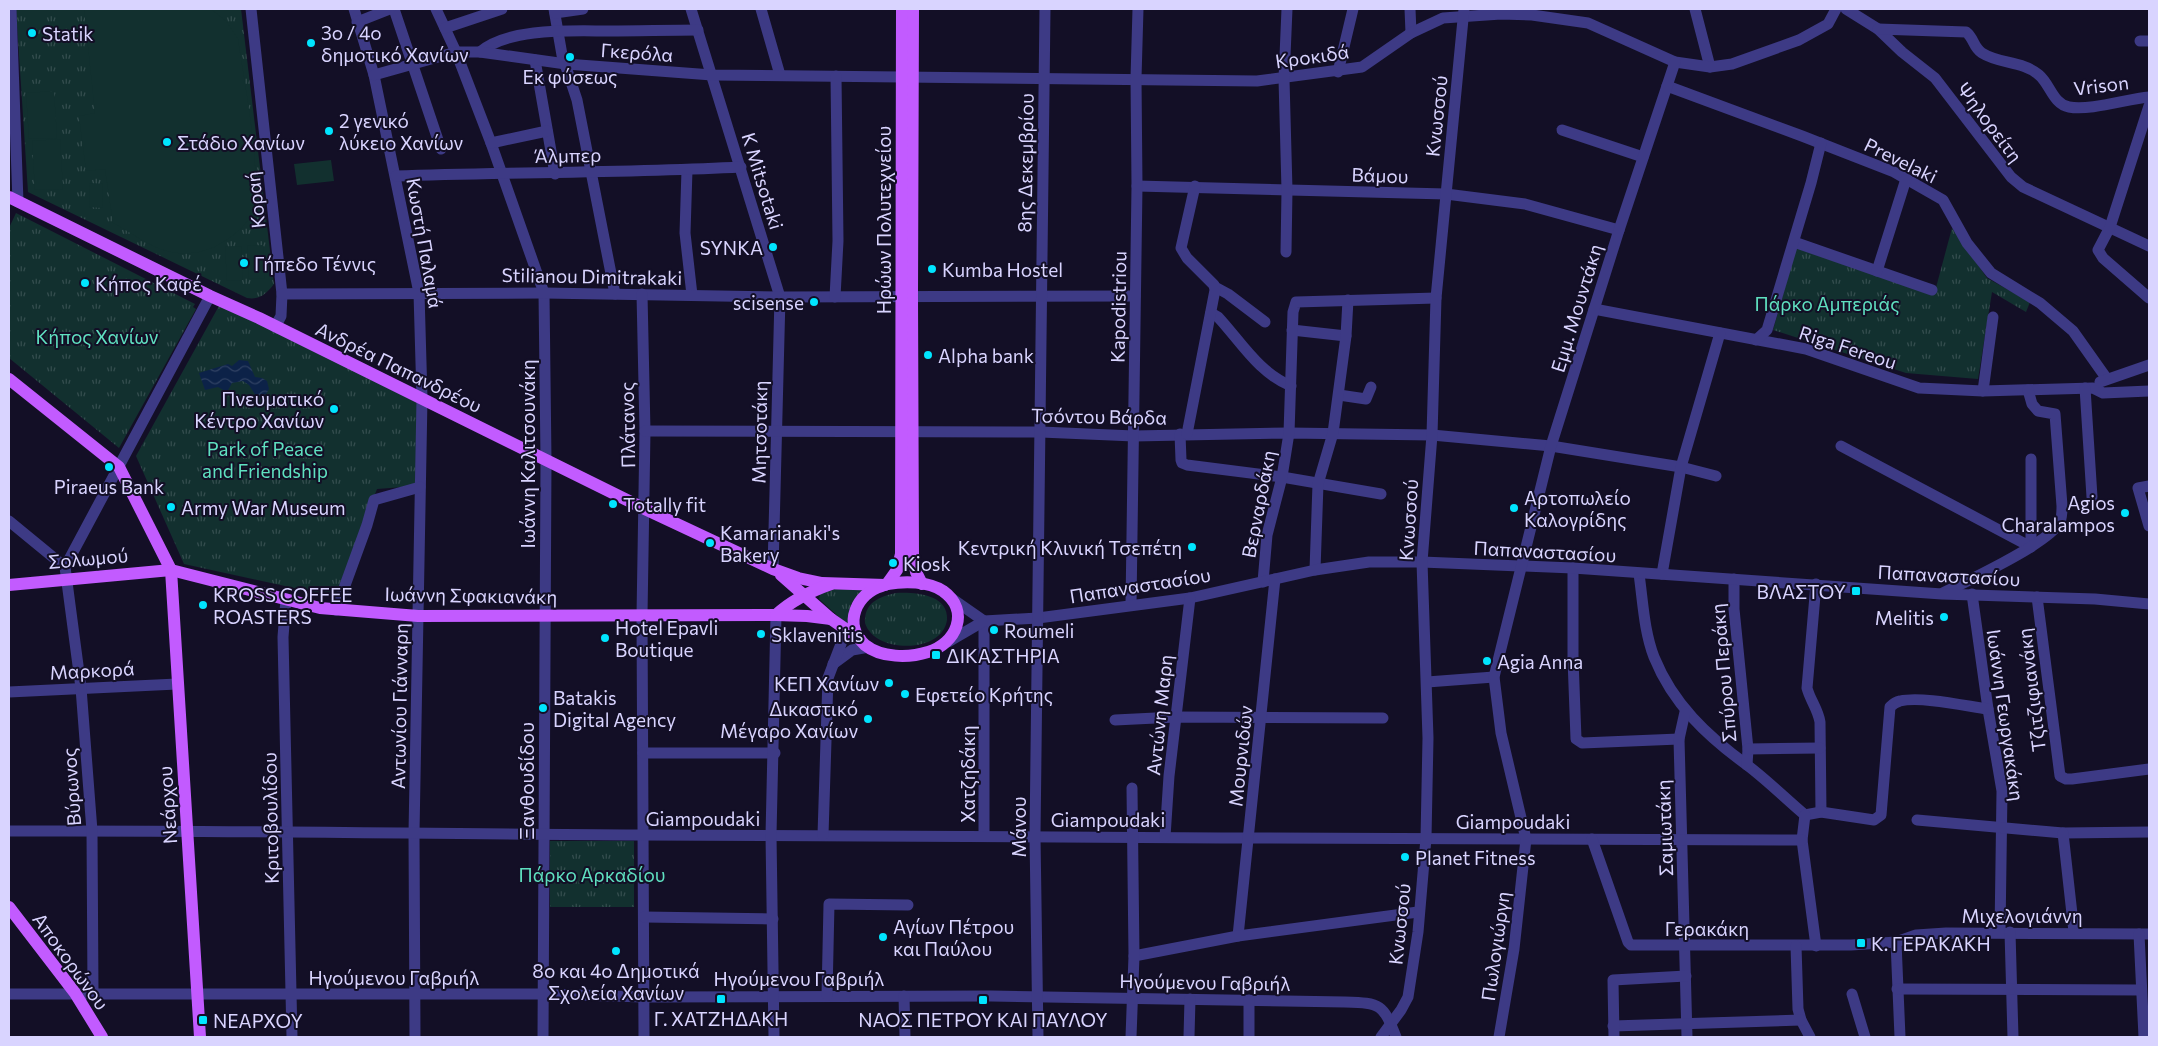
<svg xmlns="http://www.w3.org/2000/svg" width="2158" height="1046" font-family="Commissioner,sans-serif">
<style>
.grass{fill:url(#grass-tufts)}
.pitch{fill:#12302f}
.water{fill:url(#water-waves)}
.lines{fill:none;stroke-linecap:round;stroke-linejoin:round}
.minor{stroke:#3d3a85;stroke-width:11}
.major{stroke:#c25bff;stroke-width:12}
.poi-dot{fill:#00e5ff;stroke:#130f26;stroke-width:2}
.labels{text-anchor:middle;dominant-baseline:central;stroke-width:4;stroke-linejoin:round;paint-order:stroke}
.poi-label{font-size:19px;fill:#d9d4ff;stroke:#130f26;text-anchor:start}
.street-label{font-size:19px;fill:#d9d4ff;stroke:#130f26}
.park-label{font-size:19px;fill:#5fe0c0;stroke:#130f26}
</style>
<defs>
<pattern id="grass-tufts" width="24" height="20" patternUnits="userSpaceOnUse" patternTransform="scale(1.25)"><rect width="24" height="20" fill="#12302f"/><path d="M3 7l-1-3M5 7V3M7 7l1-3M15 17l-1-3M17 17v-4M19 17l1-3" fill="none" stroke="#344d4e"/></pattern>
<pattern id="water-waves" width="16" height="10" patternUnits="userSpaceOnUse" patternTransform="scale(1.25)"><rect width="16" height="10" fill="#0c2248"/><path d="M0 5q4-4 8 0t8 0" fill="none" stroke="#2f4163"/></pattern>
</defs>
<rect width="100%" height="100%" fill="#130f26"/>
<!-- grass -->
<g class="grass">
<path d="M16 9H241L274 284C266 294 260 300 247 298L28 192Z"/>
<polygon points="16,213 195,304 193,307 196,309 119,448 9,358 9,228"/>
<polygon points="1952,228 1987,278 2030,302 2026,312 1992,292 1978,379 1906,373 1773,330 1796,248 1934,295"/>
<polygon points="220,304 421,402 416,486 377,489 335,597 184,564 136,456"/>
<polygon points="864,588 851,604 849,626 819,599 820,594 835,589"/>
<path d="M896 593C914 592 949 594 947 620 946 626 943 632 938 636 920 652 873 649 865 623 864 603 878 597 896 593Z"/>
<rect x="550" y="841" width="84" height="66"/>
</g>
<!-- pitch -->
<g class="pitch">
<path d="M84 9H211L226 21 238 39C243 76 266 188 250 217 244 228 229 239 218 245 203 253 184 256 167 251 147 246 131 232 113 223L105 169 86 171 79 116 95 113Z"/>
<polygon points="54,91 57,138 29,139 26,93"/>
<polygon points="60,139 63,189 35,190 32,141"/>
<polygon points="331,160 334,181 297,185 294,164"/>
<polygon points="90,183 103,184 102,208 89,207"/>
<polygon points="263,245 265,278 249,279 247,246"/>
<polygon points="241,246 243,280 227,281 225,247"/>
</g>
<!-- water -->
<polygon class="water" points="239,360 248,361 255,377 262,378 267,381 269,389 266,394 256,396 249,385 243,381 232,383 227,392 218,387 205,390 199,373 228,364 232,366"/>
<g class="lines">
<!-- minor -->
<g class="minor">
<polyline points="11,9 18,202"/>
<polyline points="251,9 282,294 281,316 275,327"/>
<polyline points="354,9 374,75 419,293 422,398 414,833 415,1037"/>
<polyline points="394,9 441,149"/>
<polyline points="436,9 456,52 491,143 544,293 546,460 543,1037"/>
<polyline points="554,9 562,55 577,100 615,294"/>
<polyline points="691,9 780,297 773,569"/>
<polyline points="761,9 780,75"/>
<polyline points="1410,9 1411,33"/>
<polyline points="1695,9 1710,67"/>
<polyline points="1846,9 1878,29 1902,52 1935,78 2011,177 2023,187 2149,246"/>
<polyline points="555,13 583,9"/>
<polyline points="357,22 390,9"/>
<polyline points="445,28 502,9"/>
<path d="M1878 29 1966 32C1974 38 1973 47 1982 53 1999 64 2023 61 2039 75 2050 84 2053 104 2069 107 2090 111 2127 99 2149 97"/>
<polyline points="2140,41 2149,41"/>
<path d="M480 52C510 27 572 31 610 31 639 31 668 30 698 30"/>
<polyline points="535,60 555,174"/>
<polyline points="1338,72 1353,9"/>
<polyline points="374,75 456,52 480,52 566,64 712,75 1257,81 1362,67 1411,33 1443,18 1501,14 1532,15 1588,23 1675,62 1710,67 1732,64 1799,40 1828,24 1836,9"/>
<polyline points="1667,86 1802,136 1894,172 1943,200 1967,243 1991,273 2040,303 2073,331 2107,379"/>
<polyline points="2149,106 2110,227 2098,250 2103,258 2149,298"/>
<polyline points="1562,130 1643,157"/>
<polyline points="491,143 547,131"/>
<polyline points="687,170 685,233 692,295"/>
<path d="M396 176C511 172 626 173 741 167"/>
<polyline points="1137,186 1446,194 1525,204 1619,230"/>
<polyline points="1794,242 1932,290"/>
<polyline points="1286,252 1287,190 1284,79 1287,9"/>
<polyline points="1877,271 1906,179"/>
<polyline points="1215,287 1228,294 1265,322"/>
<polyline points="282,294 544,293 780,297 1135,296"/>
<polyline points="642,294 645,431 642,616 644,1037"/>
<polyline points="835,297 838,241 836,76"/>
<polyline points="1594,309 1806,349 1919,388 1983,391 2093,388 2103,393 2149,391"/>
<path d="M1211 313 1218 317C1242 343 1258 372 1291 386"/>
<polyline points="1292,330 1346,336"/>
<polyline points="1756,340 1767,330 1811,183 1821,143"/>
<polyline points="2100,382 2149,365"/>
<polyline points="2085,388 2092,497"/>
<polyline points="1983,391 1993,317"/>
<polyline points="1339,395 1366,399 1371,387"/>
<polyline points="645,431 1041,432 1134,436 1289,433 1432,435 1551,446 1681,467 1716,476"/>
<polyline points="1180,434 1181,460 1182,463 1187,465 1282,477 1381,494"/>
<polyline points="1187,434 1215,290 1214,285 1187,258 1181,248 1195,186"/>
<polyline points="1841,446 2031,547 2031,459"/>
<polyline points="2149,486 2138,488 2149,526"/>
<polyline points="9,521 65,567"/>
<polyline points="1573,568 1573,659 1576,739 1582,743 1679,739"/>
<polyline points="1315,570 1318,484 1333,433 1346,336 1348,300"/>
<path d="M1639 574C1643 602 1644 631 1654 657 1673 704 1707 736 1747 765 1767 780 1786 799 1805 815"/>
<polyline points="1662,574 1681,467 1720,333"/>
<polyline points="1734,579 1734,609 1748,749 1747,765"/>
<polyline points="1263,582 1267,535 1282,477 1289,433 1293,312 1296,302 1436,298"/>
<path d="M1816 584 1807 688C1810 700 1818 709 1820 722L1821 812"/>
<path d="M1943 593C1967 581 2050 543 2060 522 2062 517 2062 511 2062 506L2055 414 2038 411 2032 404 2028 390"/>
<polyline points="1972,594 1988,709 2002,791 2000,932"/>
<polyline points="2037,597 2060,776 2066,779 2072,779 2149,769"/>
<polyline points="951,598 984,621"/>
<polyline points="286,599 283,637 292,1037"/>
<polyline points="1131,605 1137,186 1136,78 1138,9"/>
<polyline points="336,610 367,525 374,500 420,487"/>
<polyline points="984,621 984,836"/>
<polyline points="948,642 984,621 1038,618 1190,598 1315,570 1369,562 1422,562 1573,568 1942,594 2095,599 2149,604"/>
<polyline points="833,664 852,650 869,647"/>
<polyline points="1427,682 1494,677"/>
<polyline points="9,692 177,684"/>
<polyline points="1685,712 1679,739 1687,1037"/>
<polyline points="1115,720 1176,717 1383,718"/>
<polyline points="1748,749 1820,748"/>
<polyline points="643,753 775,753"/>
<path d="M1805 815 1821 812 1874 820 1881 815 1890 707C1893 704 1895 702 1900 701 1921 696 1966 706 1988 709"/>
<polyline points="1805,815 1802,840 1816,946"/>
<polyline points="1917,820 2063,833 2149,832"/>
<path d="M9 831C219 830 429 834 639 835 1027 838 1414 838 1802 840"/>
<polyline points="2063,833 2074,932"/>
<polyline points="823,835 828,678 841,644 843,628"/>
<polyline points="1165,837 1169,776 1190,598"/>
<polyline points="1592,839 1628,942 1631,945 1851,945 1896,942 1916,935 1946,933 2149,934"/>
<polyline points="644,917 773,919"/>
<polyline points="2010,932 2013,1037"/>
<polyline points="2139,934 2144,1037"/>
<polyline points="1238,936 1275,579"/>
<polyline points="1896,942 1900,1037"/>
<polyline points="1796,946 1798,1009 1801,1020 1810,1037"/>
<polyline points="1134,956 1238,936 1418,912"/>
<polyline points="1897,989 2141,990"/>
<polyline points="93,993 92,831 81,688 65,567 210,296"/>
<path d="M9 994H544L644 997 991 996 1345 1002C1381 1003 1383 1004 1396 1037"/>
<polyline points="1852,994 1865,1037"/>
<polyline points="827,995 829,904 908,905"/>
<polyline points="904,996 905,1037"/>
<polyline points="1249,1000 1249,1037"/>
<polyline points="1613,1026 1801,1020"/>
<polyline points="774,1037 771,835 776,615"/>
<polyline points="1038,1037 1035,836 1045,9"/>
<polyline points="1131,1037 1134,956 1132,788"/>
<polyline points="1189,1037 1190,999"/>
<polyline points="1381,1037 1401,1010 1408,997 1418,932 1426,838 1428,738 1422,562 1432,435 1436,298 1464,9"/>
<polyline points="1499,1037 1514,949 1526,839 1501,733 1494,677 1551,446 1619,230 1675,62"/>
<polyline points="1614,1037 1613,980 1686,976"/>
</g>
<!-- major -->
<g class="major">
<polyline points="913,9 912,296 913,554 916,572 922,584"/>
<polyline points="9,197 210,296 259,318 645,509 773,569 798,578 822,583 885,585"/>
<polyline points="9,379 119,467 171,570 200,1037"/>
<polyline points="781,575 831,619 860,639"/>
<polyline points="887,584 897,570 901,554 902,9"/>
<polyline points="9,585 171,570 320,608 418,616 776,615 807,616 831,619"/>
<path d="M882 586C857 593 842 624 865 645 881 658 909 658 928 652 956 644 971 611 943 591 928 581 905 581 887 584"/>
<path d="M776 615C792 600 811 591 831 584"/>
<polyline points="9,907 75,993 102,1037"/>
</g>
</g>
<!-- markers -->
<g class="poi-dot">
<circle cx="32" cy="33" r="5"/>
<circle cx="311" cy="43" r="5"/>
<circle cx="570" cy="57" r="5"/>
<circle cx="329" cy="131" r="5"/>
<circle cx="167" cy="142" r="5"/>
<circle cx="773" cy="247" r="5"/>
<circle cx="244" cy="263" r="5"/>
<circle cx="932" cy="269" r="5"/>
<circle cx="85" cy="283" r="5"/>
<circle cx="814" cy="302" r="5"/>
<circle cx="928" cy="355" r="5"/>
<circle cx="334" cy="409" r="5"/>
<circle cx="109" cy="467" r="5"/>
<circle cx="613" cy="504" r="5"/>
<circle cx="171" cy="507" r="5"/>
<circle cx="1514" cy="508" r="5"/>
<circle cx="2125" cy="513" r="5"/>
<circle cx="710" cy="543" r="5"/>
<circle cx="1192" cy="547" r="5"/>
<circle cx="893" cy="563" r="5"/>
<rect x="1851" y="586" width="10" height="10" rx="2.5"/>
<circle cx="203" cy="605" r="5"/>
<circle cx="1944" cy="617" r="5"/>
<circle cx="994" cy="630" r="5"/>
<circle cx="761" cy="634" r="5"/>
<circle cx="605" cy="638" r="5"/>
<rect x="931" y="650" width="10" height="10" rx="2.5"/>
<circle cx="1487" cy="661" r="5"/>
<circle cx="889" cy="683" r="5"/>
<circle cx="905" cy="694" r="5"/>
<circle cx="543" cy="708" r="5"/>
<circle cx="868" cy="719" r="5"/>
<circle cx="1405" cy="857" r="5"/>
<circle cx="883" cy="937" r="5"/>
<rect x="1856" y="938" width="10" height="10" rx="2.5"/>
<circle cx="616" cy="951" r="5"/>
<rect x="716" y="994" width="10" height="10" rx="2.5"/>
<rect x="978" y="995" width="10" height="10" rx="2.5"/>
<rect x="198" y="1015" width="10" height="10" rx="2.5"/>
</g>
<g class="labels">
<!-- poi labels -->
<g class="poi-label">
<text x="321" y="32">3ο / 4ο<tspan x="321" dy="22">δημοτικό Χανίων</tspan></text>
<text x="42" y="33">Statik</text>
<text x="570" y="76" text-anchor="middle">Εκ φύσεως</text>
<text x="339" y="120">2 γενικό<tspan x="339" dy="22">λύκειο Χανίων</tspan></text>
<text x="177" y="142">Στάδιο Χανίων</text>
<text x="763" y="247" text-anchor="end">SYNKA</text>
<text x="254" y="263">Γήπεδο Τέννις</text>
<text x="942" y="269">Kumba Hostel</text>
<text x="95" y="283">Κήπος Καφέ</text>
<text x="804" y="302" text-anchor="end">scisense</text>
<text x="938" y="355">Alpha bank</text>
<text x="324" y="398" text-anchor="end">Πνευματικό<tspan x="324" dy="22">Κέντρο Χανίων</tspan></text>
<text x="109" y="486" text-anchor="middle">Piraeus Bank</text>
<text x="1524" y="497">Αρτοπωλείο<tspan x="1524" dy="22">Καλογρίδης</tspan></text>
<text x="2115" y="502" text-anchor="end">Agios<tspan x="2115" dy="22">Charalampos</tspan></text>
<text x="623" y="504">Totally fit</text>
<text x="181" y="507">Army War Museum</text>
<text x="720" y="532">Kamarianaki's<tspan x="720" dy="22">Bakery</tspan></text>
<text x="1182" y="547" text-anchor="end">Κεντρική Κλινική Τσεπέτη</text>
<text x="903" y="563">Kiosk</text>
<text x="1846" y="591" text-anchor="end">ΒΛΑΣΤΟΥ</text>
<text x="213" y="594">KROSS COFFEE<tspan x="213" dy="22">ROASTERS</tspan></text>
<text x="1934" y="617" text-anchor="end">Melitis</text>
<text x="615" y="627">Hotel Epavli<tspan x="615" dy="22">Boutique</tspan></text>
<text x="1004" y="630">Roumeli</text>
<text x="771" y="634">Sklavenitis</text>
<text x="946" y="655">ΔΙΚΑΣΤΗΡΙΑ</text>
<text x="1497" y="661">Agia Anna</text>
<text x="879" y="683" text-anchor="end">ΚΕΠ Χανίων</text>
<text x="915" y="694">Εφετείο Κρήτης</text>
<text x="553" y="697">Batakis<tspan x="553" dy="22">Digital Agency</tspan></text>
<text x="858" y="708" text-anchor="end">Δικαστικό<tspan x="858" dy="22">Μέγαρο Χανίων</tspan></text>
<text x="1415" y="857">Planet Fitness</text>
<text x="893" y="926">Αγίων Πέτρου<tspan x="893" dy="22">και Παύλου</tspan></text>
<text x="1871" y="943">Κ. ΓΕΡΑΚΑΚΗ</text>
<text x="616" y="970" text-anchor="middle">8ο και 4ο Δημοτικά<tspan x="616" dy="22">Σχολεία Χανίων</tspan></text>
<text x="721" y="1018" text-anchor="middle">Γ. ΧΑΤΖΗΔΑΚΗ</text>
<text x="983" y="1019" text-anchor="middle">ΝΑΟΣ ΠΕΤΡΟΥ ΚΑΙ ΠΑΥΛΟΥ</text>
<text x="213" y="1020">ΝΕΑΡΧΟΥ</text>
</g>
<!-- street labels -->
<g class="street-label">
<text transform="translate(637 52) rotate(4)">Γκερόλα</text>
<text transform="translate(1312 56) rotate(-8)">Κροκιδά</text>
<text transform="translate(2101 85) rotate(-7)">Vrison</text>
<text transform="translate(1436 116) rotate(-84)">Κνωσσού</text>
<text transform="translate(1990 122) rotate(53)">Ψηλορείτη</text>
<text transform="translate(568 155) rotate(-1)">Άλμπερ</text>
<text transform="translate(1901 160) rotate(26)">Prevelaki</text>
<text transform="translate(1025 163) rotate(-89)">8ης Δεκεμβρίου</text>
<text transform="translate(1380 175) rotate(2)">Βάμου</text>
<text transform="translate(763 181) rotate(73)">K Mitsotaki</text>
<text transform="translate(255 200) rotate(-96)">Κοραή</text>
<text transform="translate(883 220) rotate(-90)">Ηρώων Πολυτεχνείου</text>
<text transform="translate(425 243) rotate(80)">Κωστή Παλαμά</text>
<text transform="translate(592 276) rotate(1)">Stilianou Dimitrakaki</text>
<text transform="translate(1118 307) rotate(-89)">Kapodistriou</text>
<text transform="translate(1576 308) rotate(-73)">Εμμ. Μουντάκη</text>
<text transform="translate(1848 347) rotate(18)">Riga Fereou</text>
<text transform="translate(399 367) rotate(26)">Ανδρέα Παπανδρέου</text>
<text transform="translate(1099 416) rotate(1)">Τσόντου Βάρδα</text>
<text transform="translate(627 425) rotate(-91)">Πλάτανος</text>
<text transform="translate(759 432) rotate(-89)">Μητσοτάκη</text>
<text transform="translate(527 454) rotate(-90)">Ιωάννη Καλιτσουνάκη</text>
<text transform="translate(1258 504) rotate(-79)">Βερναρδάκη</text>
<text transform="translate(1408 520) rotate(-86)">Κνωσσού</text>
<text transform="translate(1545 551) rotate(3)">Παπαναστασίου</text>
<text transform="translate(88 558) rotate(-5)">Σολωμού</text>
<text transform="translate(1949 575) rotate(3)">Παπαναστασίου</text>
<text transform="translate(1140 585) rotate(-9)">Παπαναστασίου</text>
<text transform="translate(471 595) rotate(1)">Ιωάννη Σφακιανάκη</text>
<text transform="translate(92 670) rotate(-3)">Μαρκορά</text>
<text transform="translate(1723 673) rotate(-95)">Σπύρου Περάκη</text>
<text transform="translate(2031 690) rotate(-97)">Τζιτζιφιανάκη</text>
<text transform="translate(399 706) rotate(-89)">Αντωνίου Γιάνναρη</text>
<text transform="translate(1159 715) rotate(-84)">Αντώνη Μαρη</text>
<text transform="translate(2006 715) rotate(82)">Ιωάννη Γεωργακάκη</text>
<text transform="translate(1240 756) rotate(-84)">Μουρνιδών</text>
<text transform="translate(967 774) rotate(-90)">Χατζηδάκη</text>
<text transform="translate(526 781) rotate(-90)">Ξανθουδίδου</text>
<text transform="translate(71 787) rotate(-94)">Βύρωνος</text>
<text transform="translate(167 805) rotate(-94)">Νεάρχου</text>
<text transform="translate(270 818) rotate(-91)">Κριτοβουλίδου</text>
<text x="703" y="818">Giampoudaki</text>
<text x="1108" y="819">Giampoudaki</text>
<text x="1513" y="821">Giampoudaki</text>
<text transform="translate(1018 827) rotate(-90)">Μάνου</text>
<text transform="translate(1664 828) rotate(-92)">Σαμιωτάκη</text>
<text x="2022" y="915">Μιχελογιάννη</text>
<text transform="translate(1399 924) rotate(-84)">Κνωσσού</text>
<text x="1707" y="928">Γερακάκη</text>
<text transform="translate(1495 946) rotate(-82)">Πωλογιώργη</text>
<text transform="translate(71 961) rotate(54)">Αποκορώνου</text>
<text x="394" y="977">Ηγούμενου Γαβριήλ</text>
<text x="799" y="978">Ηγούμενου Γαβριήλ</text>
<text transform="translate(1205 982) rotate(1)">Ηγούμενου Γαβριήλ</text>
</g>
<!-- park labels -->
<g class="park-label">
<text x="1827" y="303">Πάρκο Αμπεριάς</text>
<text x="97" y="336">Κήπος Χανίων</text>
<text x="265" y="448">Park of Peace<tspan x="265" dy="22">and Friendship</tspan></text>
<text x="592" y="874">Πάρκο Αρκαδίου</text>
</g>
</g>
<!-- border -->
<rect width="2158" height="1046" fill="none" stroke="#d9d4ff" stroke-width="20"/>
</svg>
